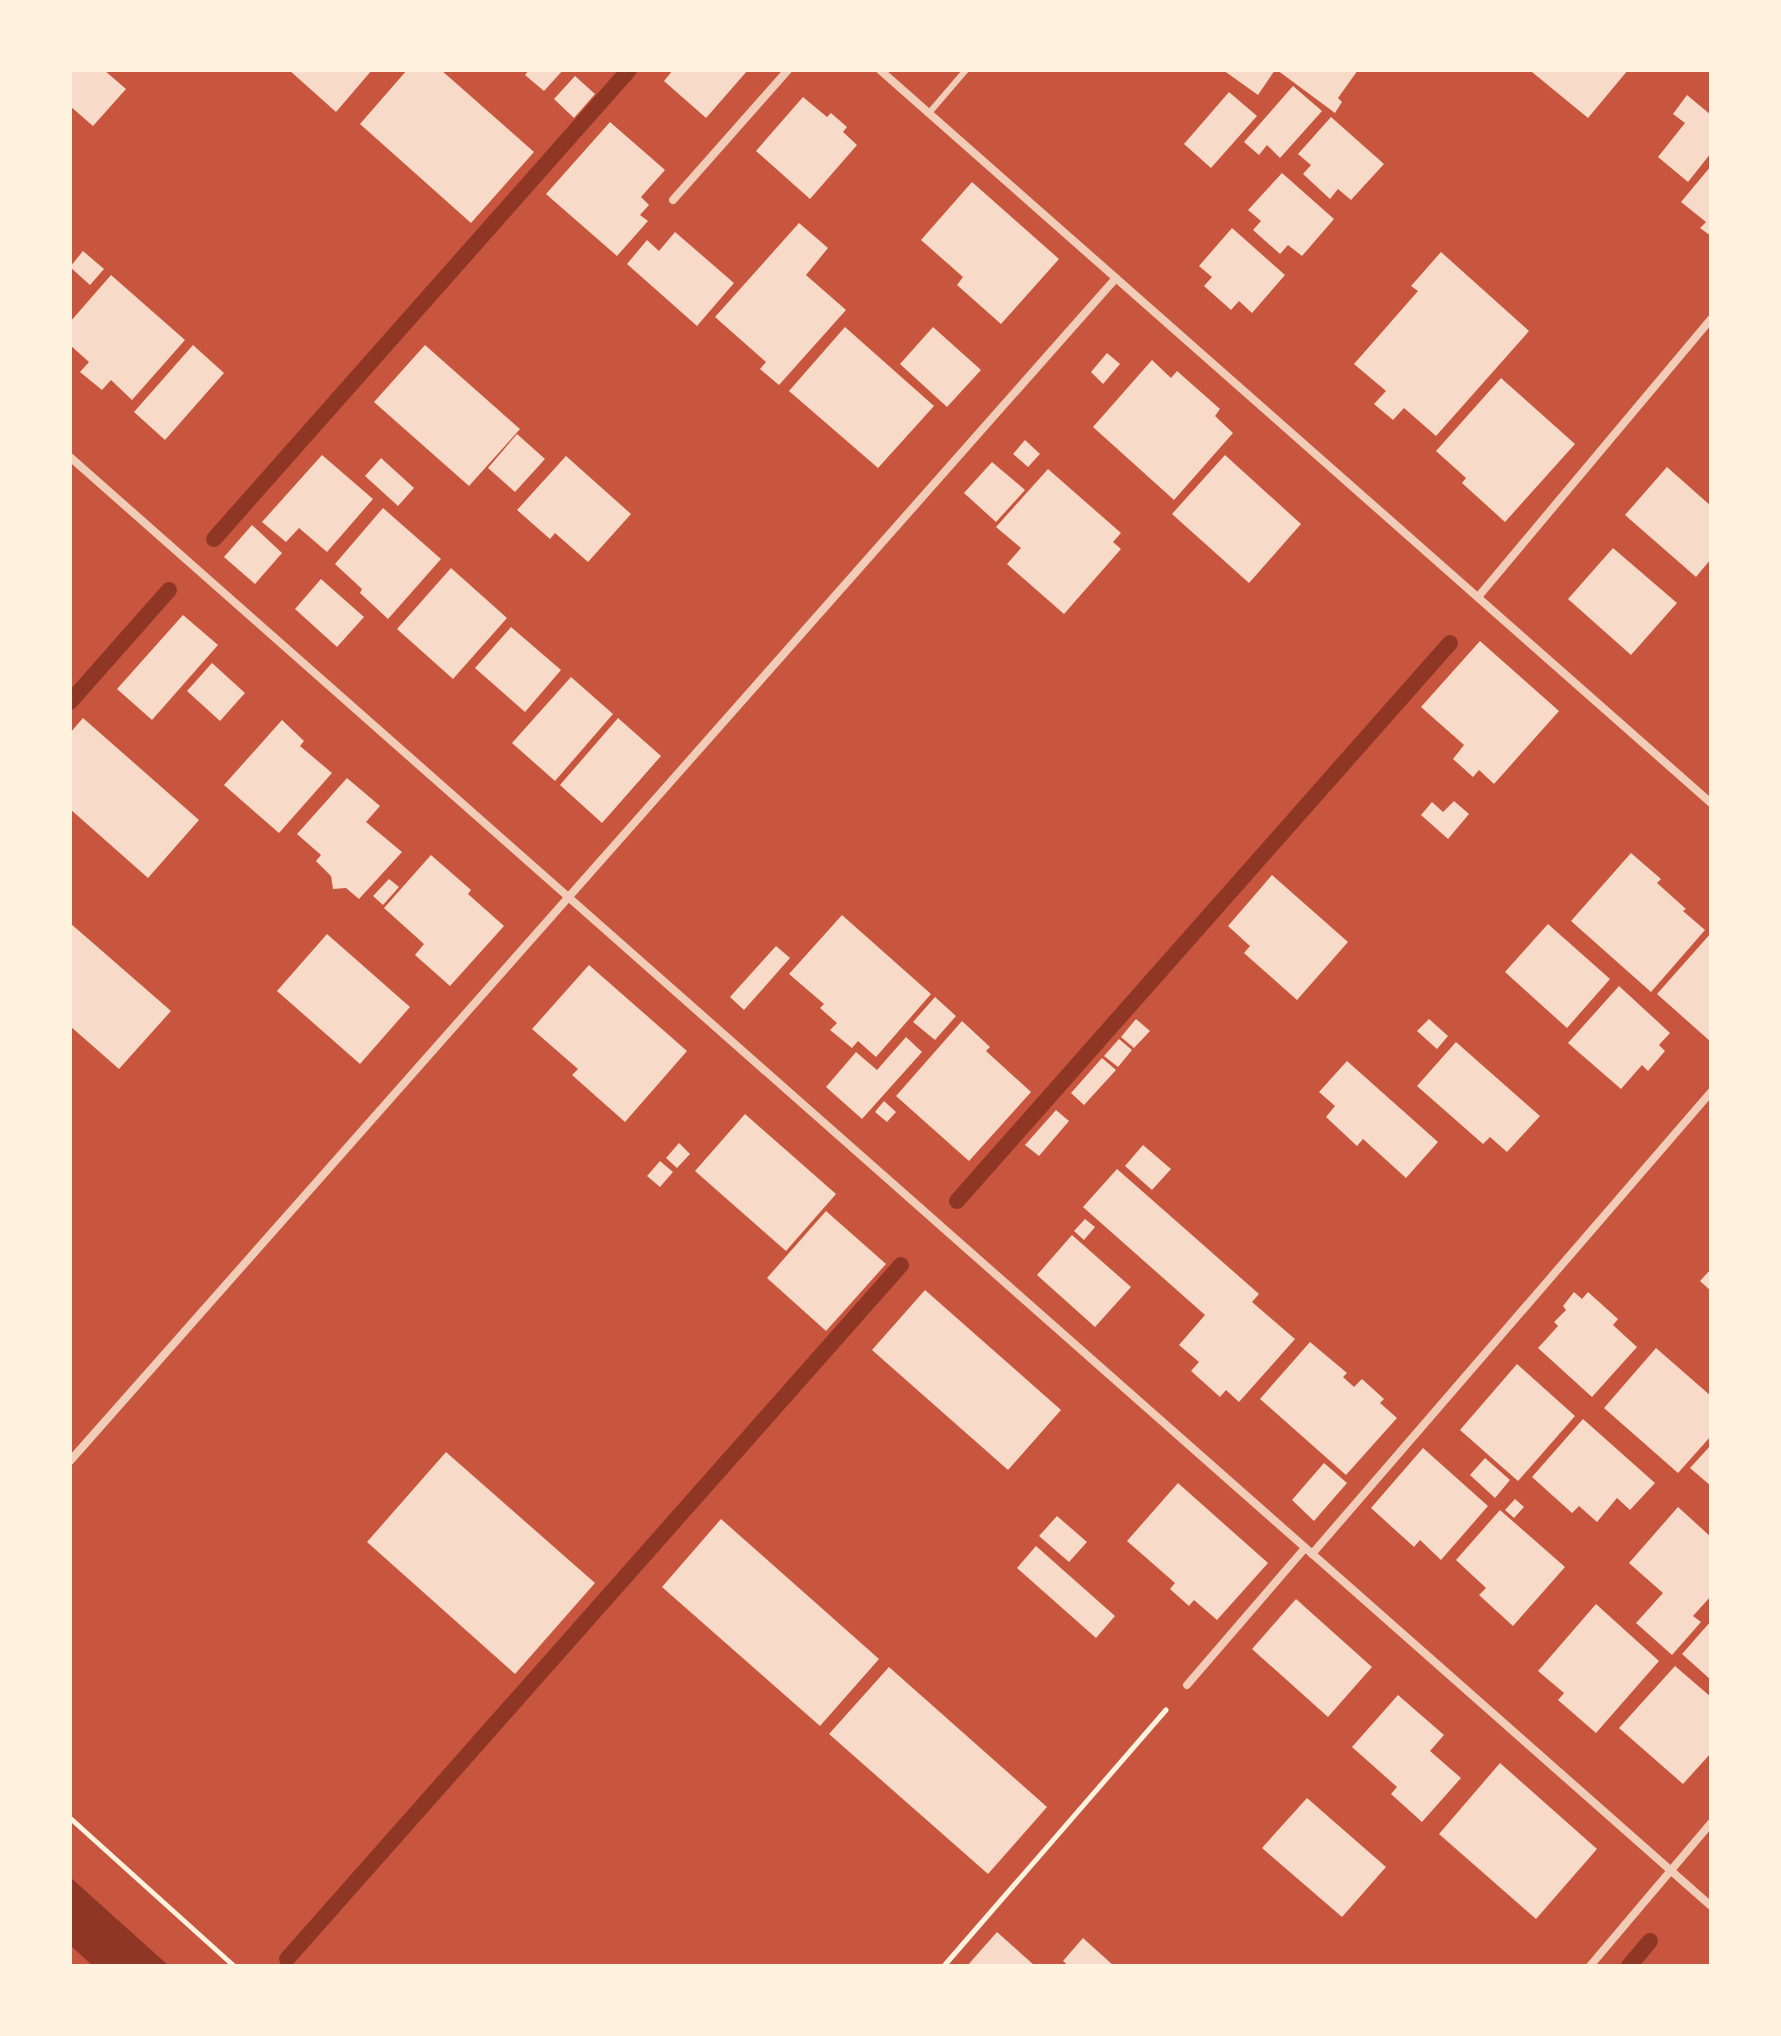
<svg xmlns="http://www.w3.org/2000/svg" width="1781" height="2036" font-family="Raleway,sans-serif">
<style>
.water{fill:#8f3625}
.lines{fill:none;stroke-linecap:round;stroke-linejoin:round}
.stream{stroke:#8f3625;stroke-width:16}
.building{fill:#f7dbc8}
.path{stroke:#fff3e0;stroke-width:5}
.service{stroke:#f1ccb7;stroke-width:6}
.minor{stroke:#f1ccb7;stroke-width:8}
</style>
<rect width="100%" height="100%" fill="#c8553d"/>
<!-- water -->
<polygon class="water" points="70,1877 169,1966 93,1966 70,1945"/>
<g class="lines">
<!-- stream -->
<g class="stream">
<polyline points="214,539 629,70"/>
<polyline points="70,702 169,590"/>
<polyline points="957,1201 1450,643"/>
<polyline points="287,1959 901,1265"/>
<polyline points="1629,1966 1650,1941"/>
</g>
</g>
<!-- building -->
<g class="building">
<polygon points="70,70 104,70 126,89 93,126 70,106"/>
<polygon points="289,70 372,70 336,112"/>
<polygon points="407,70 441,70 534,152 471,223 360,124"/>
<polygon points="529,70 563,70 544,91 525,75"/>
<polygon points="673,70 748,70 706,118 664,81"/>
<polygon points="1223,70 1275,70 1258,95"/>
<polygon points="1277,70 1358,70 1338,98 1342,102 1335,113"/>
<polygon points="1534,70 1628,70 1588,118 1532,72"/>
<polygon points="575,76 595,94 574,118 554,99"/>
<polygon points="1293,86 1322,111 1280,158 1267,145 1259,155 1244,142"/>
<polygon points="1229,92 1257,116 1211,168 1184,144"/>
<polygon points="1687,95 1711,115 1711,153 1688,182 1658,157 1685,123 1673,114"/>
<polygon points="803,97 827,117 831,113 847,127 843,132 857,145 810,199 756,151"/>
<polygon points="1331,117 1384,164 1351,200 1338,189 1330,199 1303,174 1311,165 1298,154"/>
<polygon points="610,122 665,170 641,197 649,205 640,215 648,221 617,256 546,194"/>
<polygon points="1711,166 1711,236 1700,228 1706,222 1681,202"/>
<polygon points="1282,173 1334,219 1302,256 1288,245 1280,254 1253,230 1261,221 1248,210"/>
<polygon points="972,182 1059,259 1001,324 957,285 963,277 921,240"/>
<polygon points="799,223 828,248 806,275 846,310 779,385 760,369 766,362 715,317"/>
<polygon points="1232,228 1285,275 1252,313 1239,301 1231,310 1204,286 1212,277 1199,266"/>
<polygon points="675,232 734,283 697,326 627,264 647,240 659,251"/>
<polygon points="83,251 104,269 90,285 70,267"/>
<polygon points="1441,252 1529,331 1436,436 1404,408 1393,420 1374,404 1386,391 1354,364 1418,291 1411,286"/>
<polygon points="111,275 185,340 132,400 111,380 102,390 80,372 89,362 70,345 70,322"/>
<polygon points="845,327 934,406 878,468 789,391"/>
<polygon points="933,327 981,370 947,407 900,364"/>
<polygon points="193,345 224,373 165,440 134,412"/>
<polygon points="425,345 520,429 469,486 374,402"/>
<polygon points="1107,353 1120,364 1103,384 1091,372"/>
<polygon points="1152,360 1171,378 1177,371 1220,409 1215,416 1233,433 1174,500 1093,427"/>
<polygon points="1501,378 1575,444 1505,522 1462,483 1466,478 1436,451"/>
<polygon points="517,434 545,459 515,492 488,468"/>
<polygon points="1025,440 1040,454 1028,467 1013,454"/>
<polygon points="322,455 373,499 327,552 299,528 286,542 262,522"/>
<polygon points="1225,455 1301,524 1249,583 1172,514"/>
<polygon points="566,456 631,514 588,562 555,533 550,539 517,510"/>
<polygon points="381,458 414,488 398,506 365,476"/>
<polygon points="992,462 1025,490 996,522 964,493"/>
<polygon points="1667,467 1711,506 1711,559 1696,577 1625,515"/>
<polygon points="1048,469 1121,533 1113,542 1121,549 1064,614 1007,564 1021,548 996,527"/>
<polygon points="383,508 441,559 388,619 360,593 362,589 335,564"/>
<polygon points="252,525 282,553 255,584 224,557"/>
<polygon points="1613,548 1677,603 1631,655 1568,599"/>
<polygon points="451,568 507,618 453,679 397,629"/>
<polygon points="321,579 364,617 337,647 295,609"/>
<polygon points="183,615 218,645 152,720 117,689"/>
<polygon points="511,627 561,670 525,712 475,668"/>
<polygon points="1480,641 1559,711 1494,784 1479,770 1473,777 1453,759 1464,745 1421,707"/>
<polygon points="212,663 245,693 220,721 187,691"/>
<polygon points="571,677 613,714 555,781 512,743"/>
<polygon points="83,718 199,820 148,878 70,809 70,733"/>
<polygon points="618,718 661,756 602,823 560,785"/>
<polygon points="282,720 304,741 300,746 332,773 279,833 224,785"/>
<polygon points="347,778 380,806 366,822 402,852 359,899 346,888 333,889 331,876 316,861 321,855 297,834"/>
<polygon points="1454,801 1469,814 1448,839 1421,815 1432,802 1443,812"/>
<polygon points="1631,853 1661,879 1657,883 1686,909 1683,911 1705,930 1651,992 1571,921"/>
<polygon points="431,855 471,890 468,894 504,926 450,986 415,955 424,944 384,908"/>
<polygon points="1272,875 1348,942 1297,1000 1244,953 1250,946 1228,926"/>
<polygon points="389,879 399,887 383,905 373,896"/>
<polygon points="842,915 931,994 876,1057 858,1041 852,1048 830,1030 837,1023 820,1008 824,1004 789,974"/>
<polygon points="70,923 171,1011 119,1069 70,1026"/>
<polygon points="1548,924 1610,979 1567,1028 1505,972"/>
<polygon points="1711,933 1711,1042 1657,994"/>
<polygon points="327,934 410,1007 360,1064 277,991"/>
<polygon points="776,946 790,958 744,1010 730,997"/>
<polygon points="589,965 687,1051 625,1122 572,1075 578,1069 532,1029"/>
<polygon points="1619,986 1670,1033 1659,1045 1665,1051 1648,1071 1642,1065 1621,1089 1568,1043"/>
<polygon points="935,997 956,1016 935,1040 913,1022"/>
<polygon points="1136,1019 1150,1031 1134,1048 1121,1037"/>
<polygon points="1429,1019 1448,1036 1437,1049 1417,1031"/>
<polygon points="962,1021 990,1047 986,1051 1031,1092 969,1161 896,1096"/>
<polygon points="906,1037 922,1052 862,1119 826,1087 856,1052 877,1070"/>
<polygon points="1119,1039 1132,1050 1118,1067 1104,1056"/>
<polygon points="1456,1042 1540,1116 1507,1152 1490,1137 1483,1144 1417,1086"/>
<polygon points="1102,1058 1116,1070 1084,1105 1071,1093"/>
<polygon points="1347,1061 1438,1142 1406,1178 1363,1139 1357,1146 1326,1117 1335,1106 1319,1092"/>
<polygon points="884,1101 896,1112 887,1122 875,1112"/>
<polygon points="1056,1110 1069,1121 1039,1156 1025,1145"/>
<polygon points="745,1114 836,1194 786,1251 695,1171"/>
<polygon points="679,1143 690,1154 677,1168 666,1158"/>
<polygon points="1143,1145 1171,1169 1152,1190 1125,1166"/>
<polygon points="660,1161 673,1172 660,1187 647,1176"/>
<polygon points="1117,1169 1259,1294 1252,1302 1295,1339 1239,1402 1226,1390 1220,1397 1191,1371 1199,1362 1179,1345 1205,1315 1083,1207"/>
<polygon points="826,1211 886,1264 826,1331 767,1278"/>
<polygon points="1085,1219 1095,1227 1084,1240 1074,1231"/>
<polygon points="1072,1235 1131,1287 1095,1327 1037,1275"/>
<polygon points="1711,1269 1711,1291 1700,1281"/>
<polygon points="925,1290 1061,1410 1008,1470 872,1350"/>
<polygon points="1574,1292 1582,1299 1588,1292 1618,1319 1613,1325 1637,1347 1592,1397 1538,1348 1558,1326 1554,1322 1566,1310 1563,1306"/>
<polygon points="1310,1342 1347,1373 1343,1377 1354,1387 1362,1379 1384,1399 1380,1403 1397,1418 1346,1475 1260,1399"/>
<polygon points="1656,1348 1711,1396 1711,1436 1678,1473 1604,1408"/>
<polygon points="1517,1364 1575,1416 1518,1481 1460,1430"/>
<polygon points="1583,1419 1655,1483 1630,1510 1617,1498 1597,1522 1579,1506 1572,1513 1532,1477"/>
<polygon points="1711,1445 1711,1486 1690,1468"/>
<polygon points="1423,1448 1488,1506 1441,1560 1420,1540 1414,1547 1371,1508"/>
<polygon points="446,1452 595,1583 515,1674 367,1542"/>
<polygon points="1485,1458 1510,1480 1495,1498 1470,1475"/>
<polygon points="1324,1463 1347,1483 1314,1521 1292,1500"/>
<polygon points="1178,1483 1268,1563 1217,1620 1194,1600 1189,1606 1170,1589 1175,1583 1127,1541"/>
<polygon points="1515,1499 1524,1507 1514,1518 1505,1510"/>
<polygon points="1678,1507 1711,1537 1711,1596 1693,1616 1701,1622 1672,1655 1636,1623 1663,1593 1629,1563"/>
<polygon points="1500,1510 1565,1567 1513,1626 1479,1595 1486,1588 1456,1560"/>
<polygon points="1057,1516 1087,1542 1069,1562 1039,1536"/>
<polygon points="721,1519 879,1659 820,1726 662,1587"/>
<polygon points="1036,1546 1115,1616 1096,1638 1017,1568"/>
<polygon points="1296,1599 1372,1667 1328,1717 1252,1649"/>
<polygon points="1596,1604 1659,1661 1596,1733 1558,1700 1564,1693 1538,1671"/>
<polygon points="1711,1621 1711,1680 1682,1654"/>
<polygon points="1675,1666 1711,1697 1711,1753 1683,1784 1619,1728"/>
<polygon points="889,1667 1047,1807 988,1874 829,1734"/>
<polygon points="1398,1695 1444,1735 1430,1751 1461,1778 1422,1822 1391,1794 1397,1787 1352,1747"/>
<polygon points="1500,1763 1597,1849 1536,1919 1439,1834"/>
<polygon points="1307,1798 1386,1867 1342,1917 1262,1848"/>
<polygon points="997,1932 1035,1966 967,1966"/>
<polygon points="1083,1938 1114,1966 1069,1966 1063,1961"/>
</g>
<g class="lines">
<!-- path -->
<g class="path">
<polyline points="70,1818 234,1966"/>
<polyline points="944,1966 1166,1710"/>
</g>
<!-- service -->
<polyline class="service" points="929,113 966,70"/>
<!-- minor -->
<g class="minor">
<polyline points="880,70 1711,803"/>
<polyline points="673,200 788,70"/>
<polyline points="70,457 1711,1906"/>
<polyline points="1478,597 1711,319"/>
<polyline points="70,1461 1116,278"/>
<polyline points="1312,1554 1711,1092"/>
<polyline points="1187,1685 1305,1548"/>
<polyline points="1590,1966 1711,1823"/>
</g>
</g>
<!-- border -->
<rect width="1781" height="2036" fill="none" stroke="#fff3e0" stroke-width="144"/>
</svg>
